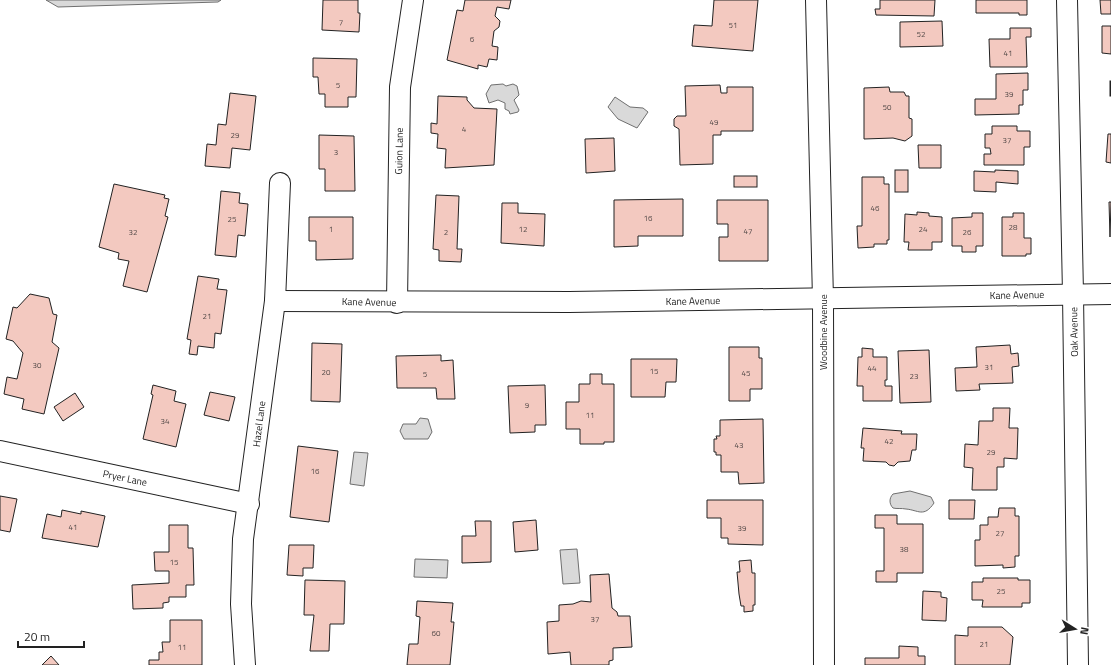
<svg xmlns="http://www.w3.org/2000/svg" width="1111" height="665" font-family="'Titillium Web',sans-serif">
<style>
.water{fill:#d9d9d9;stroke:#6f6f6f}
.building{fill:#f3c9c0;stroke:#222}
.lines{fill:none;stroke-linecap:round;stroke-linejoin:round}
.street-casing{stroke:#222;stroke-width:22}
.street{stroke:#fff;stroke-width:20}
.labels{text-anchor:middle;dominant-baseline:central;stroke-width:3;stroke-linejoin:round;paint-order:stroke}
.number-label{font-size:8px;fill:#564c4a}
.street-label{font-size:10px;fill:#222;stroke:#fff}
</style>
<rect width="100%" height="100%" fill="#fff"/>
<!-- water -->
<g class="water">
<polygon points="46,0 221,0 218,2 58,7"/>
<polygon points="503,84 506,86 513,84 517,86 519,95 514,100 519,110 518,112 510,114 509,111 505,109 505,103 498,100 489,103 486,94 491,85"/>
<polygon points="615,97 630,107 643,108 648,112 637,128 618,119 608,107"/>
<polygon points="420,418 428,419 432,432 428,439 404,439 400,431 403,424 416,424"/>
<polygon points="354,452 368,453 364,486 350,484"/>
<path d="M910 491 931 497 934 503C924 518 918 510 906 509 901 508 897 509 893 508 889 504 889 498 893 494Z"/>
<polygon points="577,549 580,583 563,584 560,550"/>
<polygon points="415,559 448,560 447,578 414,577"/>
</g>
<!-- building -->
<g class="building">
<polygon points="323,0 358,0 358,13 360,13 359,32 322,30"/>
<polygon points="465,0 511,0 509,9 497,7 495,16 500,21 499,27 494,31 492,46 498,47 497,60 489,59 487,67 478,65 478,69 447,60 457,10 463,11"/>
<polygon points="714,0 758,0 753,51 692,46 694,25 712,26"/>
<polygon points="880,0 935,0 934,16 876,15 875,9 880,9"/>
<polygon points="976,0 1027,0 1027,15 1019,15 1019,13 976,13"/>
<polygon points="1100,0 1111,0 1111,14 1101,14"/>
<polygon points="942,21 943,46 900,47 900,22"/>
<polygon points="1102,26 1111,26 1111,54 1102,53"/>
<polygon points="1010,28 1031,28 1031,37 1026,37 1027,67 990,67 989,39 1010,39"/>
<polygon points="313,58 357,59 356,97 348,97 348,107 325,107 325,94 319,94 318,77 313,77"/>
<polygon points="1028,73 1028,90 1023,90 1023,105 1019,105 1019,114 975,115 975,99 996,99 996,74"/>
<rect x="1110" y="81" width="1" height="15"/>
<polygon points="720,85 721,93 727,93 727,87 753,87 753,131 721,131 721,135 713,135 713,164 680,165 679,129 674,126 674,119 677,116 686,116 685,86"/>
<polygon points="889,87 890,92 904,92 906,96 909,96 909,118 912,119 912,136 905,141 893,138 864,139 864,88"/>
<polygon points="230,93 256,96 250,150 232,148 230,168 205,166 207,144 216,145 218,124 226,125"/>
<polygon points="438,96 467,97 467,100 474,108 497,109 494,165 445,168 446,149 437,148 438,134 431,133 431,123 437,124"/>
<polygon points="992,126 1017,126 1017,131 1030,131 1030,147 1024,147 1024,165 984,165 984,154 991,154 990,148 985,148 985,134 992,134"/>
<polygon points="1108,134 1111,134 1111,163 1106,162"/>
<polygon points="319,135 354,136 355,191 325,191 325,169 319,169"/>
<polygon points="614,138 615,171 586,173 585,139"/>
<polygon points="918,145 941,145 941,168 919,168"/>
<rect x="895" y="170" width="13" height="22"/>
<polygon points="995,170 1018,171 1018,184 996,182 996,192 974,191 974,171 995,172"/>
<rect x="734" y="176" width="23" height="11"/>
<polygon points="862,177 884,177 884,184 889,184 889,240 887,240 887,244 874,244 874,247 858,248 857,226 862,226"/>
<polygon points="114,184 165,195 164,198 169,199 165,216 168,217 147,292 123,286 129,261 118,259 119,253 99,247"/>
<polygon points="221,191 240,193 239,203 248,204 245,236 238,235 236,257 215,255"/>
<polygon points="436,195 459,196 457,249 462,249 461,262 439,261 439,250 433,249"/>
<polygon points="683,199 683,236 638,236 638,246 614,247 614,200"/>
<polygon points="717,200 768,200 768,261 719,261 719,237 728,237 728,224 717,224"/>
<polygon points="1109,202 1111,202 1110,237"/>
<polygon points="502,203 518,203 518,213 545,214 544,246 501,243"/>
<polygon points="917,212 929,213 929,216 942,217 942,242 932,242 932,250 908,250 909,242 904,242 905,214 917,215"/>
<polygon points="972,213 983,213 983,246 976,246 976,252 962,252 962,246 952,246 952,218 972,217"/>
<polygon points="1013,213 1024,213 1024,238 1031,238 1031,254 1026,254 1026,256 1002,256 1002,217 1013,217"/>
<polygon points="309,217 353,217 353,259 316,260 316,241 309,241"/>
<polygon points="198,276 219,279 217,289 227,290 221,334 215,333 214,348 198,346 197,355 189,354 191,340 187,339"/>
<polygon points="30,294 49,298 53,314 57,315 52,342 59,348 44,414 22,409 24,399 4,394 7,377 17,379 23,353 13,341 6,339 13,307 17,308"/>
<polygon points="312,343 342,344 340,402 311,401"/>
<polygon points="1010,345 1011,354 1018,353 1019,366 1012,367 1013,383 979,384 980,390 956,391 955,368 977,367 976,347"/>
<polygon points="729,347 759,347 759,358 762,358 762,389 750,389 750,401 729,401"/>
<polygon points="862,348 873,349 873,357 887,357 887,380 885,380 885,386 892,386 892,401 863,401 863,386 857,386 858,357 862,357"/>
<polygon points="929,350 931,402 900,403 898,351"/>
<polygon points="441,355 441,361 453,360 455,399 437,399 436,388 397,388 396,356"/>
<polygon points="631,359 677,359 676,382 666,382 665,397 631,397"/>
<polygon points="590,374 602,374 602,384 614,384 614,442 604,442 604,444 580,444 580,429 566,429 566,402 579,402 579,384 590,384"/>
<polygon points="153,385 176,391 174,401 186,404 176,447 143,439 153,395 151,394"/>
<polygon points="545,385 546,425 535,425 535,432 510,433 508,386"/>
<polygon points="210,392 235,397 229,421 204,415"/>
<polygon points="75,393 84,407 63,421 54,407"/>
<polygon points="993,408 1010,408 1009,428 1018,428 1017,459 1004,458 1004,467 997,467 997,490 972,490 973,468 964,467 965,444 978,445 979,421 993,421"/>
<polygon points="763,419 764,483 739,484 738,472 721,472 721,455 716,455 716,452 714,452 714,439 717,439 716,436 720,436 720,420"/>
<polygon points="863,428 902,431 901,434 917,434 916,450 912,450 910,461 898,462 894,466 889,465 886,462 863,461 864,448 861,448"/>
<polygon points="298,446 338,451 329,522 290,517"/>
<polygon points="0,496 17,499 10,532 0,530"/>
<polygon points="707,500 763,500 763,545 728,544 728,538 721,538 721,518 707,518"/>
<polygon points="949,500 975,500 974,519 949,519"/>
<polygon points="999,508 1015,508 1015,516 1019,516 1019,556 1015,556 1015,567 1003,568 1003,565 975,566 975,540 980,540 980,525 988,525 988,517 998,517"/>
<polygon points="62,510 81,514 81,511 105,516 98,547 42,538 47,514 61,517"/>
<polygon points="875,515 897,515 897,524 923,524 923,573 897,573 897,582 876,582 876,571 884,571 884,528 875,528"/>
<polygon points="536,520 538,550 515,552 513,522"/>
<polygon points="475,521 491,521 491,562 462,563 462,536 476,536"/>
<polygon points="169,525 188,525 188,548 193,548 194,585 186,585 186,597 169,597 169,602 163,603 163,608 133,609 132,585 169,583 169,571 155,571 154,552 169,552"/>
<polygon points="289,545 314,545 313,568 303,568 303,576 287,575"/>
<polygon points="751,560 752,573 755,573 755,605 753,605 753,611 744,612 744,606 741,606 739,594 737,572 740,572 739,561"/>
<polygon points="609,574 612,608 617,612 618,616 630,616 632,647 613,648 613,660 609,661 609,665 571,665 570,652 548,654 547,622 559,621 559,605 573,604 581,601 591,602 590,575"/>
<polygon points="983,578 1018,578 1018,580 1030,580 1030,603 1022,603 1022,607 982,607 983,600 972,600 972,582 983,582"/>
<polygon points="305,580 345,581 344,624 330,624 329,651 310,651 314,615 304,615"/>
<polygon points="923,591 941,592 941,597 947,598 946,621 922,620"/>
<polygon points="417,601 453,603 451,622 454,622 450,665 407,665 409,644 418,644 420,617 416,616"/>
<polygon points="170,620 202,620 202,665 149,665 149,660 159,660 159,652 163,652 162,642 170,642"/>
<polygon points="968,627 1002,627 1013,637 1010,665 955,665 955,635 968,636"/>
<polygon points="899,646 918,647 918,656 925,656 925,665 865,665 865,658 899,658"/>
<polygon points="51,656 59,665 42,665"/>
</g>
<g class="lines">
<defs>
<g id="street">
<polyline points="816,0 823,300 824,665"/>
<polyline points="1067,0 1073,294 1078,665"/>
<polyline points="275,301 569,302 1111,294"/>
<polyline points="397,303 400,87 413,0"/>
<polyline points="0,451 249,504"/>
<polyline points="245,665 241,604 243,539 275,301 280,183"/>
</g>
</defs>
<!-- street casing -->
<use href="#street" class="street-casing"/>
<!-- street -->
<use href="#street" class="street"/>
</g>
<g class="labels">
<!-- number labels -->
<g class="number-label">
<text x="341" y="22">7</text>
<text x="733" y="25">51</text>
<text x="921" y="34">52</text>
<text x="472" y="39">6</text>
<text x="1008" y="53">41</text>
<text x="338" y="85">5</text>
<text x="1009" y="94">39</text>
<text x="887" y="107">50</text>
<text x="714" y="122">49</text>
<text x="464" y="129">4</text>
<text x="235" y="135">29</text>
<text x="1007" y="140">37</text>
<text x="336" y="152">3</text>
<text x="875" y="208">46</text>
<text x="648" y="218">16</text>
<text x="232" y="219">25</text>
<text x="1013" y="227">28</text>
<text x="331" y="229">1</text>
<text x="523" y="229">12</text>
<text x="923" y="229">24</text>
<text x="748" y="231">47</text>
<text x="133" y="232">32</text>
<text x="446" y="232">2</text>
<text x="967" y="232">26</text>
<text x="207" y="316">21</text>
<text x="37" y="365">30</text>
<text x="989" y="367">31</text>
<text x="872" y="368">44</text>
<text x="654" y="371">15</text>
<text x="326" y="372">20</text>
<text x="746" y="373">45</text>
<text x="425" y="374">5</text>
<text x="914" y="376">23</text>
<text x="527" y="405">9</text>
<text x="590" y="415">11</text>
<text x="165" y="421">34</text>
<text x="889" y="441">42</text>
<text x="739" y="445">43</text>
<text x="991" y="452">29</text>
<text x="315" y="471">16</text>
<text x="73" y="527">41</text>
<text x="742" y="528">39</text>
<text x="1000" y="533">27</text>
<text x="904" y="549">38</text>
<text x="174" y="562">15</text>
<text x="1001" y="591">25</text>
<text x="595" y="619">37</text>
<text x="436" y="633">60</text>
<text x="984" y="644">21</text>
<text x="182" y="647">11</text>
</g>
<!-- street labels -->
<g class="street-label">
<text transform="translate(399 151) rotate(-89)">Guion Lane</text>
<text transform="translate(1017 295) rotate(-1)">Kane Avenue</text>
<text transform="translate(693 301) rotate(-1)">Kane Avenue</text>
<text transform="translate(369 302) rotate(1)">Kane Avenue</text>
<text transform="translate(823 332) rotate(-90)">Woodbine Avenue</text>
<text transform="translate(1074 332) rotate(-91)">Oak Avenue</text>
<text transform="translate(259 424) rotate(-83)">Hazel Lane</text>
<text transform="translate(125 478) rotate(12)">Pryer Lane</text>
</g>
</g>
<!-- north arrow -->
<g transform="translate(1075 629) rotate(101)" stroke="#ffffff" stroke-width="3" paint-order="stroke">
<path d="M0-3L7 15L0 10L-7 15Z" fill="#222222"/>
<text y="-6" font-size="11" font-weight="bold" text-anchor="middle" fill="#222222">N</text>
</g>
<!-- scale -->
<path d="M18 641v6h66v-6" fill="none" stroke="#222222" stroke-width="2"/>
<text x="24" y="641" font-size="12" fill="#222222" stroke="#ffffff" stroke-width="3" paint-order="stroke">20 m</text>
</svg>
